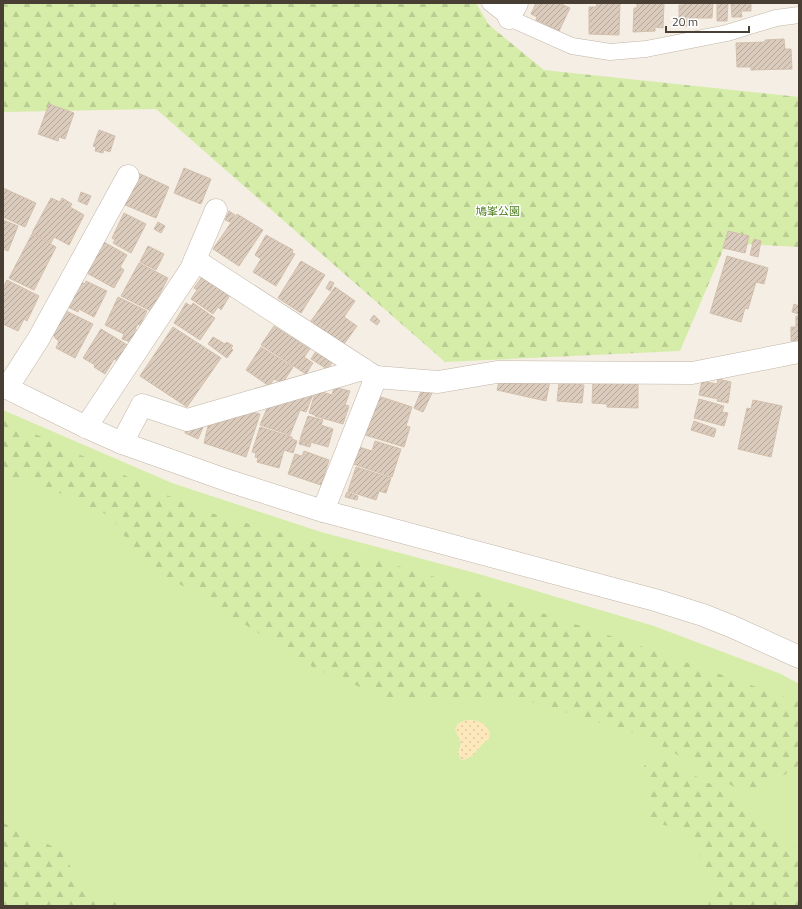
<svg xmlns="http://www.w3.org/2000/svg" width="802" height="909" font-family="'Titillium Web','Noto Sans JP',sans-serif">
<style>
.green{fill:#d6eda9}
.forest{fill:url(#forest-firs)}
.sand{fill:url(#sand-dots)}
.building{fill:url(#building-hatch);stroke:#d3bfac}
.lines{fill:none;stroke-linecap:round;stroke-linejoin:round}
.service-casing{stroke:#c1b5a7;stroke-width:17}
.minor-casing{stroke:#c1b5a7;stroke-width:23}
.tertiary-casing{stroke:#c1b5a7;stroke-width:23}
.service{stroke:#fff;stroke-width:16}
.minor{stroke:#fff;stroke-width:22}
.tertiary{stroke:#fff;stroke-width:22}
.labels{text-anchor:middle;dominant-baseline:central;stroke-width:3;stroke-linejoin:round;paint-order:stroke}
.park-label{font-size:11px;fill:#508020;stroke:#fff}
</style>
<defs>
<pattern id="forest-firs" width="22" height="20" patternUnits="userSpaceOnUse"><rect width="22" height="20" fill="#d6eda9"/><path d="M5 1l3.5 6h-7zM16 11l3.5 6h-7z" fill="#b9cc92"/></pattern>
<pattern id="sand-dots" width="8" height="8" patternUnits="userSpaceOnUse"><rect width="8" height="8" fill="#fde8bc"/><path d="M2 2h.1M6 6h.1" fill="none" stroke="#dac8a2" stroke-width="1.8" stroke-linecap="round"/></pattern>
<pattern id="building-hatch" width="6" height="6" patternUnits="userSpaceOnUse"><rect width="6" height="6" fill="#dacbbc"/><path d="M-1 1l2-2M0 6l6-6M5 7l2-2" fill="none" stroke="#b3a69a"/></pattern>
</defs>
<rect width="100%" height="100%" fill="#f5eee5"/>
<!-- green -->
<polygon class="green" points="3,410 172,483 321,532 479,574 654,626 781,674 799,684 799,906 3,906"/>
<!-- forest -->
<g class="forest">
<polygon points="3,3 476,3 489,25 544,70 799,97 799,247 726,243 680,351 445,362 156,109 3,112"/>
<polygon points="3,419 197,509 423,573 643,647 799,702 799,765 752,797 644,736 528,701 468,699 387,698 316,669 190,590 142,563 112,517 31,480 3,479"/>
<polygon points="660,757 737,798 784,841 799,849 799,906 708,906 713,886 690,831 651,822 644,766"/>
<polygon points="3,823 21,830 63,852 83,892 114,900 117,906 3,906"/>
</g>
<!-- sand -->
<path class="sand" d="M467 720C479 720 485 722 490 733L489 739C478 745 475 760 461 760L458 753 461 743 455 729 458 723Z"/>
<!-- building -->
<g class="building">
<polygon points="536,3 559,3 570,8 559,31 536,20 537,17 531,14"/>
<polygon points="597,3 620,3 619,35 589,34 589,7 596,7"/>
<polygon points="637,3 664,3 663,28 655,27 655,31 633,32 634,8 637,8"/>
<polygon points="685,3 713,3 712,18 692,18 692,26 679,26 679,5 685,5"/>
<polygon points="717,3 728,3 727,21 717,21"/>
<polygon points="731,3 751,3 751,11 741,11 742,17 732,17"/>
<polygon points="784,39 785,49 791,49 792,69 751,70 751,67 737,67 736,43 765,42 765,40"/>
<polygon points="49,104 74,113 65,139 59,137 58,141 38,134"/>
<polygon points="99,130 115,136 110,152 104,150 103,153 95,151 96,147 93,146"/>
<polygon points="184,168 211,179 201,204 174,193"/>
<polygon points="136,172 169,187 156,218 123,204"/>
<polygon points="3,188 36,203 25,227 3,217"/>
<polygon points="81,192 91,196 87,205 78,201"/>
<polygon points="51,198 60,202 62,198 72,204 70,207 84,215 69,245 54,237 51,243 32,233"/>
<polygon points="229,211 235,215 230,222 225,220"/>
<polygon points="124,213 146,224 131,253 113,243 115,240 112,238"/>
<polygon points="237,214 263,230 239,266 213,249"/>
<polygon points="3,220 18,226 8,251 3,249"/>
<polygon points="158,222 165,226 161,233 154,229"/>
<polygon points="728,231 749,236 745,253 723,248"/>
<polygon points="32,234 56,247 34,290 9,278"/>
<polygon points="266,235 293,250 292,253 295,254 276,286 253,272 261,259 255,255"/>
<polygon points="754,239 761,241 758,257 750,255"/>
<polygon points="102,241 127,255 120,267 124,270 114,288 85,272"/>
<polygon points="148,246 164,254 156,270 140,262"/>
<polygon points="727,256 768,268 764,284 756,282 748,309 745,308 741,322 710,313"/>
<polygon points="301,261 325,275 301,313 278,298"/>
<polygon points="139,263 168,278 151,311 121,296"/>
<polygon points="202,277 230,295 221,310 218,307 213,314 191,299 197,290 194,288"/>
<polygon points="7,280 39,296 27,321 24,319 18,331 3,324 3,288"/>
<polygon points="78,280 85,284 86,281 107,291 94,317 79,309 78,312 66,306"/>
<polygon points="330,281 334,283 330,291 326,288"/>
<polygon points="335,287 355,301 344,317 357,326 344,344 311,321"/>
<polygon points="118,297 147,311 140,325 138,324 135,329 138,331 133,343 122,339 124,334 105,325"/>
<polygon points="186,303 191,306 193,303 215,318 200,340 174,323"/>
<polygon points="794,304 799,306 799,314 792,312"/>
<polygon points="64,310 93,324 75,358 56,348 59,341 55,338 52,332"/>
<polygon points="374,315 380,321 377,325 370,320"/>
<polygon points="796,316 799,316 799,341 791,341 791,327 796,327"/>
<polygon points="274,326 310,349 304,357 313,363 306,374 261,345"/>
<polygon points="173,327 221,358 187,407 140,376"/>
<polygon points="101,329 129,346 119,362 114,359 105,374 94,367 95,365 83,358"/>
<polygon points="213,337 225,344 227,342 233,346 231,348 233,350 227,358 208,344"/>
<polygon points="261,347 293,367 284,381 278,381 274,379 269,386 246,370"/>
<polygon points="316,351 333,362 327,369 311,359"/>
<polygon points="529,379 550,381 546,401 497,390 499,382 527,384"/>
<polygon points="718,379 731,382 728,403 717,401 718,399 699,395 702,381 717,384"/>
<polygon points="559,382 584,385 582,403 557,401"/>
<polygon points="593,382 638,383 638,408 607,407 607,404 592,403"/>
<polygon points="334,387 350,391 345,405 349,406 343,424 315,416 315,415 309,413 316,390 332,395"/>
<polygon points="422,389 432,393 423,412 414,408"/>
<polygon points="314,392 306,412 300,410 290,435 260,425 268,406"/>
<polygon points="378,396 412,407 406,426 410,427 404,447 365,435"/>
<polygon points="699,399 724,406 722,412 728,413 724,426 694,418"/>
<polygon points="753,400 782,406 771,457 738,449 747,408 751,409"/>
<polygon points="252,412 260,414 246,457 204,443 208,426"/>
<polygon points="308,416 323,420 321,425 333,429 328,447 300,439"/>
<polygon points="694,421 716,429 714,437 691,430"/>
<polygon points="204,425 198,439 185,433 186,429"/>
<polygon points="260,427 292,437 292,439 297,441 293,453 284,450 279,468 257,462 258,458 255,457 256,453 252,452"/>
<polygon points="300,440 311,443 310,447 299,444"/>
<polygon points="375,441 401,449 392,477 353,464 359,447 372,451"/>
<polygon points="304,451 329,460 321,485 288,474 295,454 302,456"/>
<polygon points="356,467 391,478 386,493 379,491 376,500 348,491"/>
<polygon points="347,492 358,496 357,500 345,497"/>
</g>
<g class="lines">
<defs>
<polyline id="service" points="490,3 509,18 572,46 610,52 646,49 727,33 776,18 799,15"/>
<g id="minor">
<polyline points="509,18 517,3"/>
<polyline points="195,260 372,375"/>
<polyline points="7,388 39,338 128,176"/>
<polyline points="86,427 191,269 216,210"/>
<polyline points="122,443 142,405 187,420 363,369"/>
<polyline points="323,511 376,377 438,382 497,372 692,373 799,352"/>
</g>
<polyline id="tertiary" points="3,386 86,427 122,443 229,481 323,511 655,600 703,615 733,627 799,657"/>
</defs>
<!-- service casing -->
<use href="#service" class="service-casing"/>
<!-- minor casing -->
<use href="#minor" class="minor-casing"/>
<!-- tertiary casing -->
<use href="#tertiary" class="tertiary-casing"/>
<!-- service -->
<use href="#service" class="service"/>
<!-- minor -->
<use href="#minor" class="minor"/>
<!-- tertiary -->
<use href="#tertiary" class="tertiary"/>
</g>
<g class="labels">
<!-- park labels -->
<g class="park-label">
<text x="498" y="211">鳩峯公園</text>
</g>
</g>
<!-- border -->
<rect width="802" height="909" fill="none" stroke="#483e34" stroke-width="8"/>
<!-- scale -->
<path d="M666 26v6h83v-6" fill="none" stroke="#483e34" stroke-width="2"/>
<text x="672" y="26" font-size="12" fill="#483e34" stroke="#ffffff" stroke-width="3" paint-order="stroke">20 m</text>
</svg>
